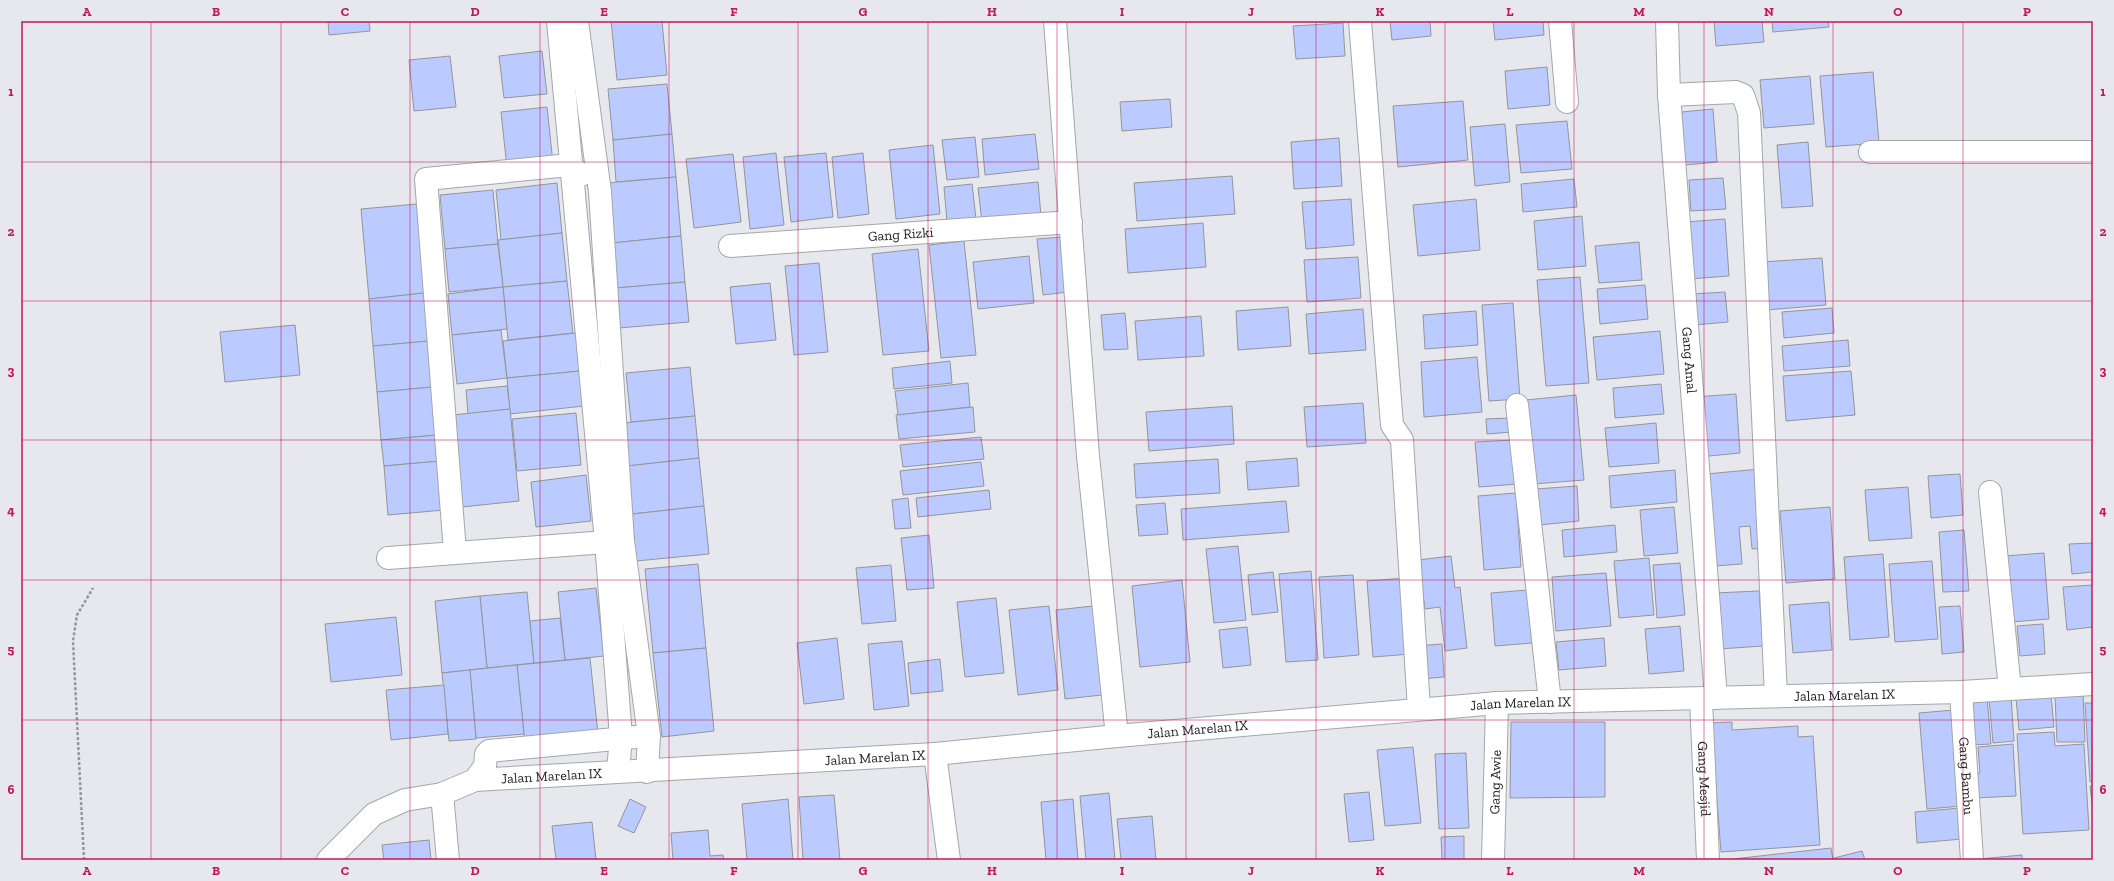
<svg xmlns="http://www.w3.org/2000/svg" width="2114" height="881" font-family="'Zilla Slab',serif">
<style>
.building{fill:#bccbff;stroke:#94959b}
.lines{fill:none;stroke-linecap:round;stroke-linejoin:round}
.minor-casing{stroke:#a4a6ab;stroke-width:24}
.tertiary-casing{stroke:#a4a6ab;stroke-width:24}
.secondary-casing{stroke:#a4a6ab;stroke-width:24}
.path{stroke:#95969a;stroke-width:2.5;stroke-dasharray:3 2;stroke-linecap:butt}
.minor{stroke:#fff;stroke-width:22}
.tertiary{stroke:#fff;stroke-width:22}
.secondary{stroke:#fff;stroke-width:22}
.grid{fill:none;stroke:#c2185b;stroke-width:1;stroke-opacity:0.55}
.labels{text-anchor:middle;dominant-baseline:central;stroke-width:3;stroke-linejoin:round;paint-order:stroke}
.street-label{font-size:14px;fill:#1d1d1f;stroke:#e6e8ee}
.neatline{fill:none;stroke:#c2185b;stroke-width:1.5}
.grid-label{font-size:13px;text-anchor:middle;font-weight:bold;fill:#c2185b}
</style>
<rect width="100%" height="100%" fill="#e6e8ee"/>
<!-- building -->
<g class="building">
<polygon points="328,21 369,21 370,31 329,35"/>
<polygon points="611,21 662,21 667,75 617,80"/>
<polygon points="1390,21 1430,21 1431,36 1392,40"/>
<polygon points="1493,21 1543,21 1544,35 1495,40"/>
<polygon points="1714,21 1762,21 1764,42 1716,46"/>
<polygon points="1772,21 1828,21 1829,27 1773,32"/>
<polygon points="1343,23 1345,56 1296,59 1293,26"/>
<polygon points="542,51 547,94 504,98 499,56"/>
<polygon points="450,56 456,107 414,111 409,60"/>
<polygon points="1547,67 1550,105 1508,109 1505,71"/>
<polygon points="1873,72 1879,143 1826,147 1820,76"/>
<polygon points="1810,76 1814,124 1764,128 1760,80"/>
<polygon points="667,84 672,134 613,140 608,89"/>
<polygon points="1170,99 1172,127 1122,131 1120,102"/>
<polygon points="1463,101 1468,160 1398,167 1393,106"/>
<polygon points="547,107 553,163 507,168 501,112"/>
<polygon points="1713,109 1717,162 1675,166 1671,113"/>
<polygon points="1567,121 1572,169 1521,173 1516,125"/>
<polygon points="1505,124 1510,182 1475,186 1470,127"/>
<polygon points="672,134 676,177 616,182 613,140"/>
<polygon points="1035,134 1039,169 985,175 982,139"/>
<polygon points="975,137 979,177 947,180 942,140"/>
<polygon points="1339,138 1342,186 1294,189 1291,142"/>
<polygon points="1808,142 1813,206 1782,208 1777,145"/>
<polygon points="933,145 940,214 896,219 889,150"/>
<polygon points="776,153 784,225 750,229 743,157"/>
<polygon points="826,153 833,217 791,222 784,157"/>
<polygon points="863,153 869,214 838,218 832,157"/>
<polygon points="733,154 741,222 694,228 686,159"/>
<polygon points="1232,176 1235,214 1137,221 1134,183"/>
<polygon points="676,177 681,236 612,243 607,183"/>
<polygon points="1723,178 1726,209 1691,211 1689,180"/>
<polygon points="1574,179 1577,207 1523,212 1521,184"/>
<polygon points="1038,182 1041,216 982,222 978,188"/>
<polygon points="557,183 562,233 501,240 496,190"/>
<polygon points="972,184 976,219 947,222 944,187"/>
<polygon points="493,190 498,244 445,249 440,195"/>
<polygon points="1351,199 1354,245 1306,249 1302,202"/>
<polygon points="1476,199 1480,250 1418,256 1413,205"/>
<polygon points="417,204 424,293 369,299 361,209"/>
<polygon points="1582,216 1586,266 1538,270 1534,221"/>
<polygon points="1725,219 1729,276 1689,279 1685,222"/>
<polygon points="1203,223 1206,267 1128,273 1125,229"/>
<polygon points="562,233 567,281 503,287 498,240"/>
<polygon points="681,236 685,282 616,288 612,243"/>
<polygon points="1062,237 1068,292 1043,295 1037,239"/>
<polygon points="964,241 976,355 941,358 929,245"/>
<polygon points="1639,242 1642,280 1599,283 1595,246"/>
<polygon points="498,244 503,287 449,292 445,249"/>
<polygon points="918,249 929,351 883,355 872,254"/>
<polygon points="1029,256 1034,303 978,309 973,262"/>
<polygon points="1358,257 1361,298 1307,302 1304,260"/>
<polygon points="1822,258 1826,305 1766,310 1762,262"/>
<polygon points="819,263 828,352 794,355 785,266"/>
<polygon points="1580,277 1589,383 1546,386 1537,280"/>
<polygon points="567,281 573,333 508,340 503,287"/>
<polygon points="685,282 689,322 619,328 616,288"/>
<polygon points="770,283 776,340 736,344 730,287"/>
<polygon points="1645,285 1648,319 1600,324 1597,289"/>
<polygon points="503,287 507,329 452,335 448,294"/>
<polygon points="1725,292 1728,322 1694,325 1692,294"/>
<polygon points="424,293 429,341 373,346 369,299"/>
<polygon points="1513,303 1520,399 1489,401 1482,305"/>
<polygon points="1288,307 1291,346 1238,350 1236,311"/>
<polygon points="1832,308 1834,333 1784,338 1782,312"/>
<polygon points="1363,309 1366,350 1309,354 1306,314"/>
<polygon points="1476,311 1478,345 1425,349 1423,315"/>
<polygon points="1125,313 1128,349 1104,350 1101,315"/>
<polygon points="1201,316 1204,356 1138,360 1135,321"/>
<polygon points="295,325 300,375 225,382 220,332"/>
<polygon points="501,330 507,378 457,384 452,335"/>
<polygon points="1660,331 1664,374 1597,380 1593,337"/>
<polygon points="576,333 580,371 507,378 503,341"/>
<polygon points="1848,340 1850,366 1784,371 1782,346"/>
<polygon points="429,341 433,387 377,392 373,346"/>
<polygon points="1477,357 1482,412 1424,417 1421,362"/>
<polygon points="950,361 952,383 894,389 892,368"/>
<polygon points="690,367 695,416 631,422 626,373"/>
<polygon points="580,371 584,406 510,414 507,378"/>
<polygon points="1851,371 1855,415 1786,421 1783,376"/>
<polygon points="968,383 970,407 898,415 895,391"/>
<polygon points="1661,384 1664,414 1615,418 1613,388"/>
<polygon points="507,386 510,409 468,414 466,390"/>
<polygon points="433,387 437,435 381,440 377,392"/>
<polygon points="1736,394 1740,453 1699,457 1695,397"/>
<polygon points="1576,395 1584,480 1534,484 1526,400"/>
<polygon points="1363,403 1366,443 1307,447 1304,407"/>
<polygon points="1232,406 1234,444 1149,451 1146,412"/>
<polygon points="973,407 975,432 899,439 896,415"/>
<polygon points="510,409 519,501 462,507 452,415"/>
<polygon points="576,413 581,465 517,471 512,419"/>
<polygon points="695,416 699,458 627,466 623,423"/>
<polygon points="1511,418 1512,432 1487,434 1486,419"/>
<polygon points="1656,423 1659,463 1609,467 1605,428"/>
<polygon points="437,435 440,461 384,466 381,440"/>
<polygon points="981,437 984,459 903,467 900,445"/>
<polygon points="1515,440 1518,484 1479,487 1475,442"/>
<polygon points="699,458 704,506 632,514 627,466"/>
<polygon points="1297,458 1299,486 1248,490 1246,462"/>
<polygon points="1218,459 1220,493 1136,498 1134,464"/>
<polygon points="440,461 444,510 388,515 384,466"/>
<polygon points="981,462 984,486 903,495 900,471"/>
<polygon points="1760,469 1767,548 1752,549 1750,526 1739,527 1742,564 1714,566 1706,474"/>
<polygon points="1675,470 1677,502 1611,508 1609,476"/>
<polygon points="1960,474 1963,515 1931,518 1928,476"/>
<polygon points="586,475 591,521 536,527 531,482"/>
<polygon points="1577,486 1579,521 1539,525 1536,489"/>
<polygon points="1908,487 1912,538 1869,541 1865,490"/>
<polygon points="989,490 991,509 918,517 916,498"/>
<polygon points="1516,493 1521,567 1484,570 1478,496"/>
<polygon points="908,498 911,528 895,529 892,500"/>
<polygon points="1286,501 1289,532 1183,540 1181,509"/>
<polygon points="1165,503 1168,534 1139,536 1136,505"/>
<polygon points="704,506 709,554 636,561 632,514"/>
<polygon points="1674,507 1678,553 1644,556 1640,510"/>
<polygon points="1830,507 1835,579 1786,583 1780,511"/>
<polygon points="1615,525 1617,552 1564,557 1562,530"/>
<polygon points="1964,530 1969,591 1943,592 1939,532"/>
<polygon points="929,535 934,588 907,590 901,538"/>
<polygon points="2093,543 2093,572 2072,574 2069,544"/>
<polygon points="1238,546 1246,620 1214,623 1206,549"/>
<polygon points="2044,553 2049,619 2011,622 2005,556"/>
<polygon points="1883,554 1889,637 1850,640 1844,557"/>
<polygon points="1451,556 1455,588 1460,587 1467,648 1445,651 1440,607 1425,609 1418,560"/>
<polygon points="1649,558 1654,615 1619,618 1614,561"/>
<polygon points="1932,561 1938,639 1895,642 1889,564"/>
<polygon points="1680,563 1685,615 1657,618 1653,565"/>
<polygon points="698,564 706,648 653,653 645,569"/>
<polygon points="891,565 896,621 862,624 856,568"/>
<polygon points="1311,571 1318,660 1286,662 1279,574"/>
<polygon points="1273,572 1278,612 1252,615 1248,575"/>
<polygon points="1606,573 1611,626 1556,631 1552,577"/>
<polygon points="1353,575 1359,655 1324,658 1319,577"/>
<polygon points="1405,578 1411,654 1373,657 1367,581"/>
<polygon points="1182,580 1190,662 1140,667 1132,586"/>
<polygon points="2093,585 2093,627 2067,630 2063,587"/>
<polygon points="596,588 604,656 565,660 558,592"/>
<polygon points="1528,590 1532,643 1495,646 1491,593"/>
<polygon points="1759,591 1763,646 1719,649 1715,593"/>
<polygon points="527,592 534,663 487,668 480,596"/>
<polygon points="480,596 487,668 442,673 435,601"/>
<polygon points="996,598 1004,673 965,677 957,602"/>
<polygon points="1829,602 1832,650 1793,653 1789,605"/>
<polygon points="1049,606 1058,690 1018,695 1009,610"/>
<polygon points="1093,606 1102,695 1065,699 1056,610"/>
<polygon points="1960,606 1964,652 1942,654 1939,607"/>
<polygon points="396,617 402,675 331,682 325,624"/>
<polygon points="560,618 565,660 534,663 530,621"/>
<polygon points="2043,624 2045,654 2020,656 2017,626"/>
<polygon points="1680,626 1684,671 1649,674 1645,629"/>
<polygon points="1247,627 1251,665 1223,668 1219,630"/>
<polygon points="837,638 844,699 804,704 797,643"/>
<polygon points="1604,638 1606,666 1559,670 1556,642"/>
<polygon points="902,641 909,706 874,710 868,644"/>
<polygon points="1442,644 1444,677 1419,679 1416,646"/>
<polygon points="706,648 714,731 662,737 653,653"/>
<polygon points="590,658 598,734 525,744 517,665"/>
<polygon points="940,659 943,691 911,694 908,663"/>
<polygon points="517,665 524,734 476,738 470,670"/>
<polygon points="470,670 476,739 449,741 442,673"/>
<polygon points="444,685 448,734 391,740 386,690"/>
<polygon points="2083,694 2085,742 2057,742 2055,696"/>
<polygon points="2051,695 2054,727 2019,730 2016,698"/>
<polygon points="2011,696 2014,741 1993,743 1989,698"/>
<polygon points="1987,697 1991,744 1972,745 1968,699"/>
<polygon points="2085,703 2093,703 2093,781 2090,782"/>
<polygon points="1954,710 1962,806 1927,809 1919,713"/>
<polygon points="1511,722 1605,722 1605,797 1510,798"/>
<polygon points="1732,722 1732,730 1798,726 1798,737 1813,736 1820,845 1721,852 1711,723"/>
<polygon points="2054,732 2055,746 2084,744 2089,830 2023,834 2017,734"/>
<polygon points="2013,744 2016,796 1974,798 1973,774 1980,773 1978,747"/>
<polygon points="1413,747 1421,823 1385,826 1377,750"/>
<polygon points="1466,753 1469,828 1439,829 1435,754"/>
<polygon points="2090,786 2093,786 2093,811"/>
<polygon points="1369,792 1374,840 1349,842 1344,794"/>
<polygon points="1109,793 1115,860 1086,860 1080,796"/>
<polygon points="834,795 840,860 803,860 799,797"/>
<polygon points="630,799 646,807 634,833 618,826"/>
<polygon points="788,799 793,860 747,860 742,804"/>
<polygon points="1073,799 1078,860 1046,860 1041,802"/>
<polygon points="1960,808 1962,839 1917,843 1915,812"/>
<polygon points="1152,816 1156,860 1121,860 1117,819"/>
<polygon points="592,822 596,860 556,860 552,826"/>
<polygon points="708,830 710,856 723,855 724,860 673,860 671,833"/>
<polygon points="1464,836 1464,860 1442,860 1441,837"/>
<polygon points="429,840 431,860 384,860 382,845"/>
<polygon points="1831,848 1833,860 1724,860"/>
<polygon points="1862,851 1865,860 1835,860 1834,858"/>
<polygon points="2022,855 2022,860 1979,860 1979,859"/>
</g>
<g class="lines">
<defs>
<g id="minor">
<polyline points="558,21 606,542 621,737 618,771"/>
<polyline points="577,21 600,192 623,541 649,736 647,772"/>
<polyline points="1360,21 1392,425 1402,440 1419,709"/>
<polyline points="1560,21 1567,102"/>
<path id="s1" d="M1667 21 1669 95 1716 698"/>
<polyline points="1669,95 1736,92 1743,95 1749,113 1776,696"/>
<polyline points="1870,152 2093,152"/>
<path id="s2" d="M730 246 1071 222"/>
<polyline points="1517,405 1550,702"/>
<polyline points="1990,492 2010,689"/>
<polyline points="455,552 426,179 570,165 581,175"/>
<polyline points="388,558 620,541"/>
<path id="s3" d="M1961 692 1972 860"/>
<path id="s4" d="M1701 699 1708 860"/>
<polyline points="935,754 949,860"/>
<polyline points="475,780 485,766 486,754 489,751 636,737"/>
<polyline points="442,794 448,860"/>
<path id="s5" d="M1493 860 1497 703"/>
</g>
<polyline id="tertiary" points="1055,21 1088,456 1117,736"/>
<g id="secondary">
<path id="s6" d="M328 860 374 814 405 800 442 794 475 780 935 754 1117 736 1497 703 1961 692 2093 684"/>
</g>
</defs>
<!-- minor casing -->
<use href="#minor" class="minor-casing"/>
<!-- tertiary casing -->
<use href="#tertiary" class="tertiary-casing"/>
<!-- secondary casing -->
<use href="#secondary" class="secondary-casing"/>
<!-- path -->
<polyline class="path" points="84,860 73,641 77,615 93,588"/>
<!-- minor -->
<use href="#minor" class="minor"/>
<!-- tertiary -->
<use href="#tertiary" class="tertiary"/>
<!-- secondary -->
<use href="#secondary" class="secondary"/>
</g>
<!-- grid -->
<path class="grid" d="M151 21V860M281 21V860M410 21V860M540 21V860M669 21V860M798 21V860M928 21V860M1057 21V860M1186 21V860M1316 21V860M1445 21V860M1574 21V860M1704 21V860M1833 21V860M1963 21V860M21 162H2093M21 301H2093M21 440H2093M21 580H2093M21 720H2093"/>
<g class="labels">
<!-- street labels -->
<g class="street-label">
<text stroke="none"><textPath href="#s2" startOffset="171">Gang Rizki</textPath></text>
<text stroke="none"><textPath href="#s1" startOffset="340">Gang Amal</textPath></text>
<text stroke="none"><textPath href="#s6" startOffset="1545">Jalan Marelan IX</textPath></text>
<text stroke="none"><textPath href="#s6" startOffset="1221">Jalan Marelan IX</textPath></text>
<text stroke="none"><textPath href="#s6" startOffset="897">Jalan Marelan IX</textPath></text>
<text stroke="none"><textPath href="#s6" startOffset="573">Jalan Marelan IX</textPath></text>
<text stroke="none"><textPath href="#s6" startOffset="249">Jalan Marelan IX</textPath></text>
<text stroke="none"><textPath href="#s3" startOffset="84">Gang Bambu</textPath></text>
<text stroke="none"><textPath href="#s4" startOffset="80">Gang Mesjid</textPath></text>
<text stroke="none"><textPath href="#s5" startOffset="78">Gang Awie</textPath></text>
</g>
</g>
<!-- border -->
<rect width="2114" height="881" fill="none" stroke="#e6e8ee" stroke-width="44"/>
<rect x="22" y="22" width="2070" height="837" class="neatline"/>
<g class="grid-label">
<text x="87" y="16">A</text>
<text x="216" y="16">B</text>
<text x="345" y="16">C</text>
<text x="475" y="16">D</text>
<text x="604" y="16">E</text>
<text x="734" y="16">F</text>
<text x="863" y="16">G</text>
<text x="992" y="16">H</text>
<text x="1122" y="16">I</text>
<text x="1251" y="16">J</text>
<text x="1380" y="16">K</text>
<text x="1510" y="16">L</text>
<text x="1639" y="16">M</text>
<text x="1769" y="16">N</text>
<text x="1898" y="16">O</text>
<text x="2027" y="16">P</text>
<text x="11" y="96">1</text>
<text x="2103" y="96">1</text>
<text x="11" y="236">2</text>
<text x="2103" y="236">2</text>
<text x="11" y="375">3</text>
<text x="2103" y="375">3</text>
<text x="11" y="515">4</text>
<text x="2103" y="515">4</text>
<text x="11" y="654">5</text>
<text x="2103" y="654">5</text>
<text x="11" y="794">6</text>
<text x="2103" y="794">6</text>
<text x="87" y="875">A</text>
<text x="216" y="875">B</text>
<text x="345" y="875">C</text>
<text x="475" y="875">D</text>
<text x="604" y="875">E</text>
<text x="734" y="875">F</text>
<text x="863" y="875">G</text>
<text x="992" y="875">H</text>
<text x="1122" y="875">I</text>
<text x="1251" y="875">J</text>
<text x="1380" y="875">K</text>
<text x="1510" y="875">L</text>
<text x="1639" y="875">M</text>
<text x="1769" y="875">N</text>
<text x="1898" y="875">O</text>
<text x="2027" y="875">P</text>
</g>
</svg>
